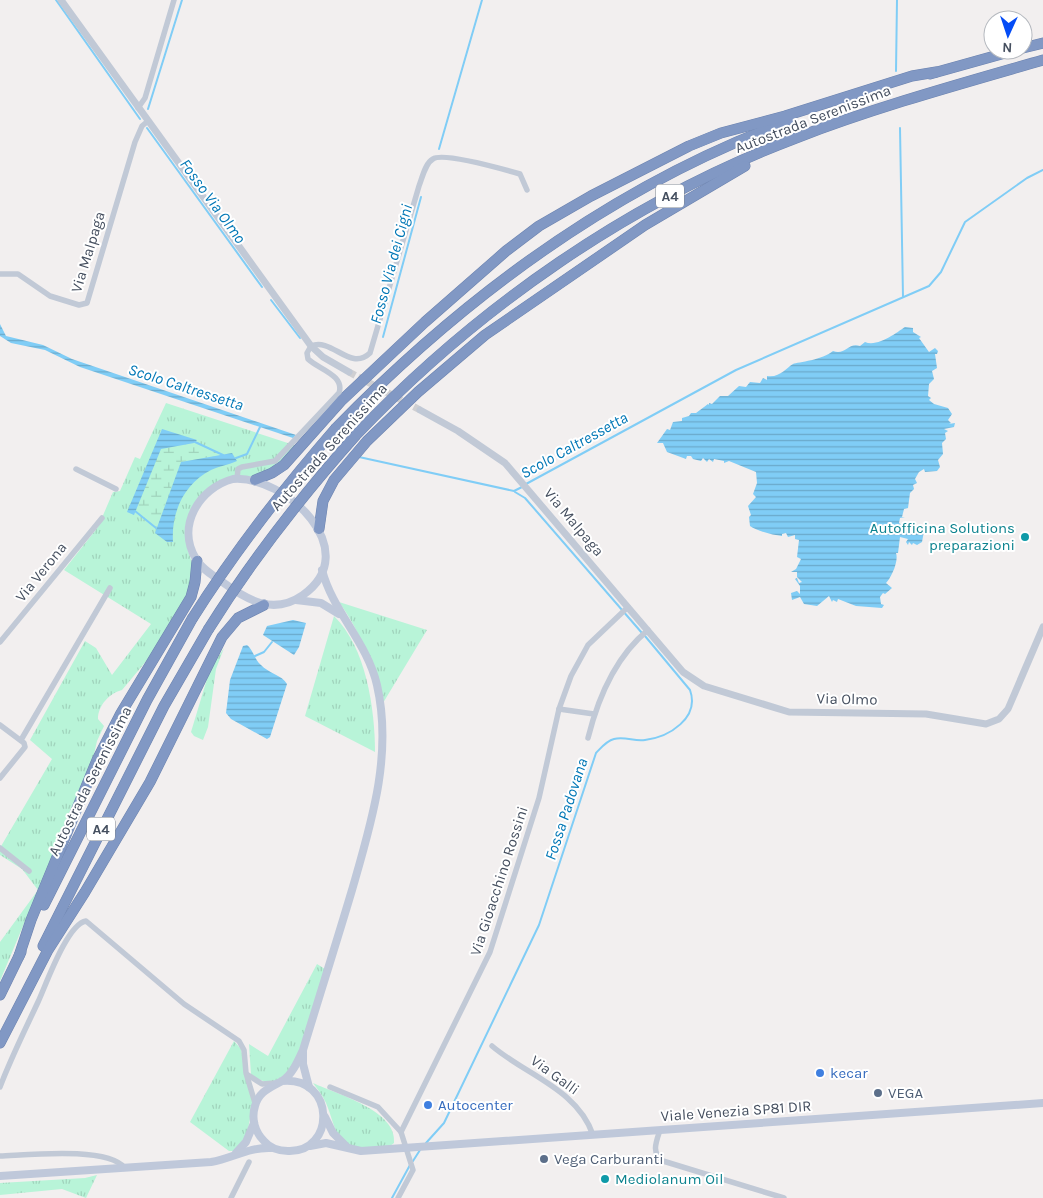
<svg xmlns="http://www.w3.org/2000/svg" width="1043" height="1198" font-family="Karla,sans-serif">
<style>
.grass{fill:url(#grass-tufts)}
.wetland{fill:url(#wetland-marsh)}
.water{fill:url(#water-rules)}
.lines{fill:none;stroke-linecap:round;stroke-linejoin:round}
.stream{stroke:#80cdf6;stroke-width:2}
.tertiary-tunnel{stroke:#cfcfd2;stroke-width:7;stroke-dasharray:7 3.5;stroke-linecap:butt}
.motorway-casing{stroke:#6c83af;stroke-width:11}
.minor{stroke:#c1c9d6;stroke-width:5.5}
.tertiary{stroke:#c1c9d6;stroke-width:7}
.secondary{stroke:#bfc8da;stroke-width:8}
.motorway{stroke:#8198c4;stroke-width:10}
.motorway-bridge-casing{stroke:#6c83af;stroke-width:11;stroke-linecap:butt}
.motorway-bridge{stroke:#8198c4;stroke-width:10}
.culture-dot{fill:#0f9aa8;stroke:#fff;stroke-width:2}
.shop-dot{fill:#3f7fe0;stroke:#fff;stroke-width:2}
.service-dot{fill:#5c6f8a;stroke:#fff;stroke-width:2}
.labels{text-anchor:middle;dominant-baseline:central;stroke-width:4;stroke-linejoin:round;paint-order:stroke}
.shield{fill:#fff;stroke:#7d848f;stroke-width:1}
.shield-label{font-size:14px;font-weight:bold;fill:#454f5f}
.street-label{font-size:15px;fill:#454f5f;stroke:#fff}
.culture-label{font-size:15px;fill:#0d838f;stroke:#fff;text-anchor:end}
.shop-label{font-size:15px;fill:#366cbe;stroke:#fff;text-anchor:start}
.service-label{font-size:15px;fill:#4e5e75;stroke:#fff;text-anchor:start}
.water-label{font-size:16px;font-style:italic;fill:#0077b6;stroke:#fff}
</style>
<defs>
<pattern id="grass-tufts" width="24" height="20" patternUnits="userSpaceOnUse" patternTransform="scale(1.25)"><rect width="24" height="20" fill="#b8f4d8"/><path d="M3 7l-1-3M5 7V3M7 7l1-3M15 17l-1-3M17 17v-4M19 17l1-3" fill="none" stroke="#a0d3bc"/></pattern>
<pattern id="wetland-marsh" width="20" height="14" patternUnits="userSpaceOnUse" patternTransform="scale(1.25)"><rect width="20" height="14" fill="#b8f4d8"/><path d="M1 5h8M5 5V1M11 12h8M15 12V8" fill="none" stroke="#a0d3bc"/></pattern>
<pattern id="water-rules" width="6" height="5" patternUnits="userSpaceOnUse" patternTransform="scale(1.25)"><rect width="6" height="5" fill="#80cdf6"/><path d="M0 2.5h6" fill="none" stroke="#6ba9ca"/></pattern>
</defs>
<rect width="100%" height="100%" fill="#f2efef"/>
<!-- grass -->
<g class="grass">
<path d="M166 403 300 447 283 464 256 476 232 478 197 500 187 547 192 563 194 584 153 653 122 690C110 693 98 705 98 719L104 726 97 741 93 759 0 981V942L38 890 22 869 0 855V848L52 759 30 740 85 641 96 648 112 675 151 624 64 570 98 527 113 492 120 491 135 457 140 459Z"/>
<path d="M339 602 427 630 383 703C372 665 363 636 339 602Z"/>
<path d="M334 616C366 647 375 709 375 752L305 716Z"/>
<polygon points="224,648 216,669 208,727 203,740 194,736 191,732 210,669"/>
<path d="M317 964 325 969 296 1063C282 1079 271 1089 251 1075L249 1044 268 1056Z"/>
<polygon points="234,1041 241,1049 253,1102 247,1135 234,1151 229,1151 190,1122"/>
<path d="M313 1083C337 1094 398 1111 394 1143 387 1149 381 1148 372 1148 333 1148 338 1132 326 1103 323 1096 318 1090 313 1083Z"/>
<polygon points="97,1175 86,1198 62,1189 0,1195 0,1183 85,1178"/>
</g>
<!-- wetland -->
<polygon class="wetland" points="195,442 223,455 181,462 156,528 135,511 161,449"/>
<!-- water -->
<g class="water">
<polygon points="0,324 6,336 43,345 72,359 296,435 293,438 80,367 45,350 11,343 0,336"/>
<path d="M905 327 913 328V332L921 337 919 338 929 352 935 348 938 351 937 354H935L937 368 932 371 934 379 929 384 928 396 931 398 929 400 934 404 948 408 952 414 948 420 951 423 949 424 955 423 954 427 944 429 948 431 945 433 946 439 942 443 943 454 938 460 940 467 937 471 925 472 924 469 919 472 915 479 917 483 913 485 914 489 910 493 908 508 904 509 902 517H905L900 518 899 523 903 526 904 531 913 533 912 530 914 529 918 532 922 525 924 531 922 542 917 545 913 543 912 545 909 542 908 545 906 542 908 539 900 537 898 553H896C899 561 891 578 886 583L892 588 885 594 883 593 880 597 881 604 884 605 882 608 856 606 838 599 837 602 833 600 832 602 829 596 817 606 804 604 800 597 792 600 791 593 797 591 800 594V586L795 579 797 578 799 583 802 582 797 577V572H791L796 569 801 559 797 557 799 540 795 539V535L788 537 786 533 782 534V536C773 535 757 531 750 526L749 517 751 515 748 506 756 497 753 494 757 483 756 472 729 461 724 463V461L714 459 713 462 709 459 707 462 703 458 701 461 693 459 691 456H687L686 459 667 452 663 443H657L667 429 670 430 673 422 682 421V418L689 416 691 413H696L708 404 709 405V403L712 404 720 396H728L739 386 746 387 750 382 760 383 763 378 767 380V376C780 378 786 368 793 364 798 362 823 360 833 351 845 356 848 342 860 346L865 342C878 348 900 330 905 327Z"/>
<polygon points="162,429 197,440 194,443 161,449 134,515 127,512"/>
<path d="M232 453 237 461C229 465 219 466 211 470 184 484 171 512 173 542H167L155 533 181 462Z"/>
<polygon points="293,620 306,623 299,647 294,655 263,635 267,626"/>
<path d="M247 645C254 651 254 659 261 665 268 673 282 675 287 684L270 737 267 739 231 719 226 713 230 680 243 646Z"/>
</g>
<g class="lines">
<!-- stream -->
<g class="stream">
<polyline points="56,0 140,119"/>
<polyline points="896,71 897,0"/>
<polyline points="148,109 182,0"/>
<polyline points="147,128 262,287"/>
<polyline points="900,128 903,297"/>
<polyline points="439,149 482,0"/>
<polyline points="271,300 300,338"/>
<polyline points="383,337 421,197"/>
<polyline points="195,442 223,455"/>
<polyline points="326,446 338,450"/>
<polyline points="359,457 514,491 522,487"/>
<polyline points="236,458 247,454 260,427"/>
<polyline points="526,484 736,370 929,286 941,272 965,222 1027,178 1043,170"/>
<polyline points="515,492 525,498 642,633"/>
<polyline points="135,511 156,528"/>
<polyline points="255,656 264,652 272,642"/>
<path d="M426 1143 444 1123 539 925 596 753C601 748 606 741 614 739 625 736 635 742 645 740 669 737 700 718 690 690L645 636"/>
<polyline points="413,1161 420,1150"/>
<polyline points="392,1198 410,1165"/>
</g>
<!-- tertiary-tunnel -->
<polyline class="tertiary-tunnel" points="349,372 420,410"/>
<defs>
<g id="motorway">
<polyline points="1023,48 1043,43"/>
<polyline points="930,74 1016,50"/>
<path d="M336 428C464 297 615 185 789 121"/>
<path d="M356 435C478 307 630 201 796 138 876 107 960 84 1043 60"/>
<polyline points="255,480 272,473 284,465 341,401 425,322 506,251 539,226 591,196 689,146 721,133 785,116 912,76 936,72"/>
<polyline points="319,529 323,501 334,480 367,441 418,392 485,335 645,225 745,166"/>
<polyline points="44,905 147,700 192,619"/>
<polyline points="43,946 164,706 208,630"/>
<polyline points="19,956 31,920 97,760 121,713 191,597 195,582 197,561"/>
<polyline points="0,995 21,952"/>
<polyline points="0,1043 48,950 85,892 150,782 222,637 238,618 264,605"/>
</g>
</defs>
<!-- motorway casing -->
<use href="#motorway" class="motorway-casing"/>
<!-- minor -->
<g class="minor">
<polyline points="138,108 145,98 174,0"/>
<polyline points="0,274 18,274 50,296 79,305 87,303 135,142 142,126 148,121"/>
<polyline points="76,469 116,489"/>
<path d="M237 479 238 469 242 467 275 461 339 393C345 375 318 369 308 359L307 353 311 346C332 337 350 372 370 353L419 186C422 179 425 163 433 159 443 152 506 170 520 174L527 190"/>
<polyline points="0,642 102,518"/>
<polyline points="559,709 594,714"/>
<polyline points="0,725 24,743 25,747 0,778"/>
<path d="M588 738C598 698 615 657 648 630"/>
<polyline points="21,740 110,588"/>
<polyline points="0,848 29,871"/>
<path d="M492 1046C526 1075 577 1089 593 1135"/>
<polyline points="248,1075 262,1084 275,1083"/>
<path d="M0 1087C11 1058 25 1030 38 1002 46 985 67 924 86 921L184 1004 239 1041 244 1050 246 1073 255 1103"/>
<polyline points="330,1087 378,1107 401,1132"/>
<path d="M660 1130C656 1142 651 1153 663 1161L784 1198"/>
<path d="M0 1156C27 1155 107 1146 125 1168"/>
<polyline points="231,1198 249,1162"/>
<polyline points="398,1198 413,1170 401,1132 490,952 539,798 559,709 571,676 588,645 628,607"/>
</g>
<!-- tertiary -->
<g class="tertiary">
<polyline points="61,0 311,346 323,357 349,372"/>
<polyline points="420,410 458,431 505,463 683,672 704,686 789,712 926,714 986,724 999,719 1008,709 1043,627"/>
</g>
<!-- secondary -->
<g class="secondary">
<path d="M233 479C286 475 365 551 303 595 273 616 247 600 221 581 212 575 201 568 196 559 176 526 199 488 233 479Z"/>
<polyline points="296,600 321,603 339,614"/>
<polyline points="303,1052 303,1064 309,1087"/>
<path d="M282 1081C336 1076 336 1153 288 1151 279 1151 270 1148 264 1141 255 1132 251 1119 255 1106 259 1091 270 1088 282 1081 292 1075 298 1061 303 1050 319 997 336 944 352 890 371 824 393 755 377 685 367 642 333 612 322 570"/>
<polyline points="325,1117 333,1133 347,1147"/>
<polyline points="310,1146 326,1143 361,1151 1043,1103"/>
<polyline points="236,1153 246,1142 254,1123"/>
<path d="M0 1176 211 1162C233 1158 249 1147 271 1148"/>
</g>
<!-- motorway -->
<use href="#motorway" class="motorway"/>
<defs>
<g id="motorway-bridge">
<path d="M192 619C235 551 283 489 336 428"/>
<path d="M208 630C253 558 300 498 356 435"/>
</g>
</defs>
<!-- motorway-bridge casing -->
<use href="#motorway-bridge" class="motorway-bridge-casing"/>
<!-- motorway-bridge -->
<use href="#motorway-bridge" class="motorway-bridge"/>
</g>
<!-- markers -->
<g class="culture-dot">
<circle cx="1025" cy="537" r="5"/>
<circle cx="605" cy="1179" r="5"/>
</g>
<g class="shop-dot">
<circle cx="820" cy="1073" r="5"/>
<circle cx="428" cy="1105" r="5"/>
</g>
<g class="service-dot">
<circle cx="878" cy="1093" r="5"/>
<circle cx="544" cy="1159" r="5"/>
</g>
<g class="labels">
<!-- shield labels -->
<g class="shield">
<rect x="656" y="184.5" width="28" height="23" rx="4"/>
<rect x="87" y="817.5" width="28" height="23" rx="4"/>
</g>
<g class="shield-label">
<text x="670" y="196">A4</text>
<text x="101" y="829">A4</text>
</g>
<!-- street labels -->
<g class="street-label">
<text transform="translate(813 119) rotate(-21)">Autostrada Serenissima</text>
<text transform="translate(88 252) rotate(-73)">Via Malpaga</text>
<text transform="translate(329 447) rotate(-48)">Autostrada Serenissima</text>
<text transform="translate(574 522) rotate(50)">Via Malpaga</text>
<text transform="translate(41 572) rotate(-51)">Via Verona</text>
<text transform="translate(847 699) rotate(1)">Via Olmo</text>
<text transform="translate(90 781) rotate(-63)">Autostrada Serenissima</text>
<text transform="translate(499 881) rotate(-72)">Via Gioacchino Rossini</text>
<text transform="translate(555 1075) rotate(36)">Via Galli</text>
<text transform="translate(736 1111) rotate(-4)">Viale Venezia SP81 DIR</text>
</g>
<!-- culture labels -->
<g class="culture-label">
<text x="1015" y="528">Autofficina Solutions<tspan x="1015" dy="17">preparazioni</tspan></text>
<text x="615" y="1179" text-anchor="start">Mediolanum Oil</text>
</g>
<!-- shop labels -->
<g class="shop-label">
<text x="830" y="1073">kecar</text>
<text x="438" y="1105">Autocenter</text>
</g>
<!-- service labels -->
<g class="service-label">
<text x="888" y="1093">VEGA</text>
<text x="554" y="1159">Vega Carburanti</text>
</g>
<!-- water labels -->
<g class="water-label">
<text transform="translate(213 201) rotate(54)">Fosso Via Olmo</text>
<text transform="translate(391 264) rotate(-75)">Fosso Via dei Cigni</text>
<text transform="translate(186 387) rotate(18)">Scolo Caltressetta</text>
<text transform="translate(574 445) rotate(-29)">Scolo Caltressetta</text>
<text transform="translate(566 809) rotate(-72)">Fossa Padovana</text>
</g>
</g>
<!-- north arrow -->
<g transform="translate(1008 35) rotate(183)"><circle r="24" fill="#ffffff" stroke="#b5b9bf"/>
<path d="M0-4L9 19L0 12L-9 19Z" fill="#044cf6"/>
<text y="-8" font-size="14" font-weight="bold" text-anchor="middle" fill="#454f5f">N</text>
</g>
</svg>
